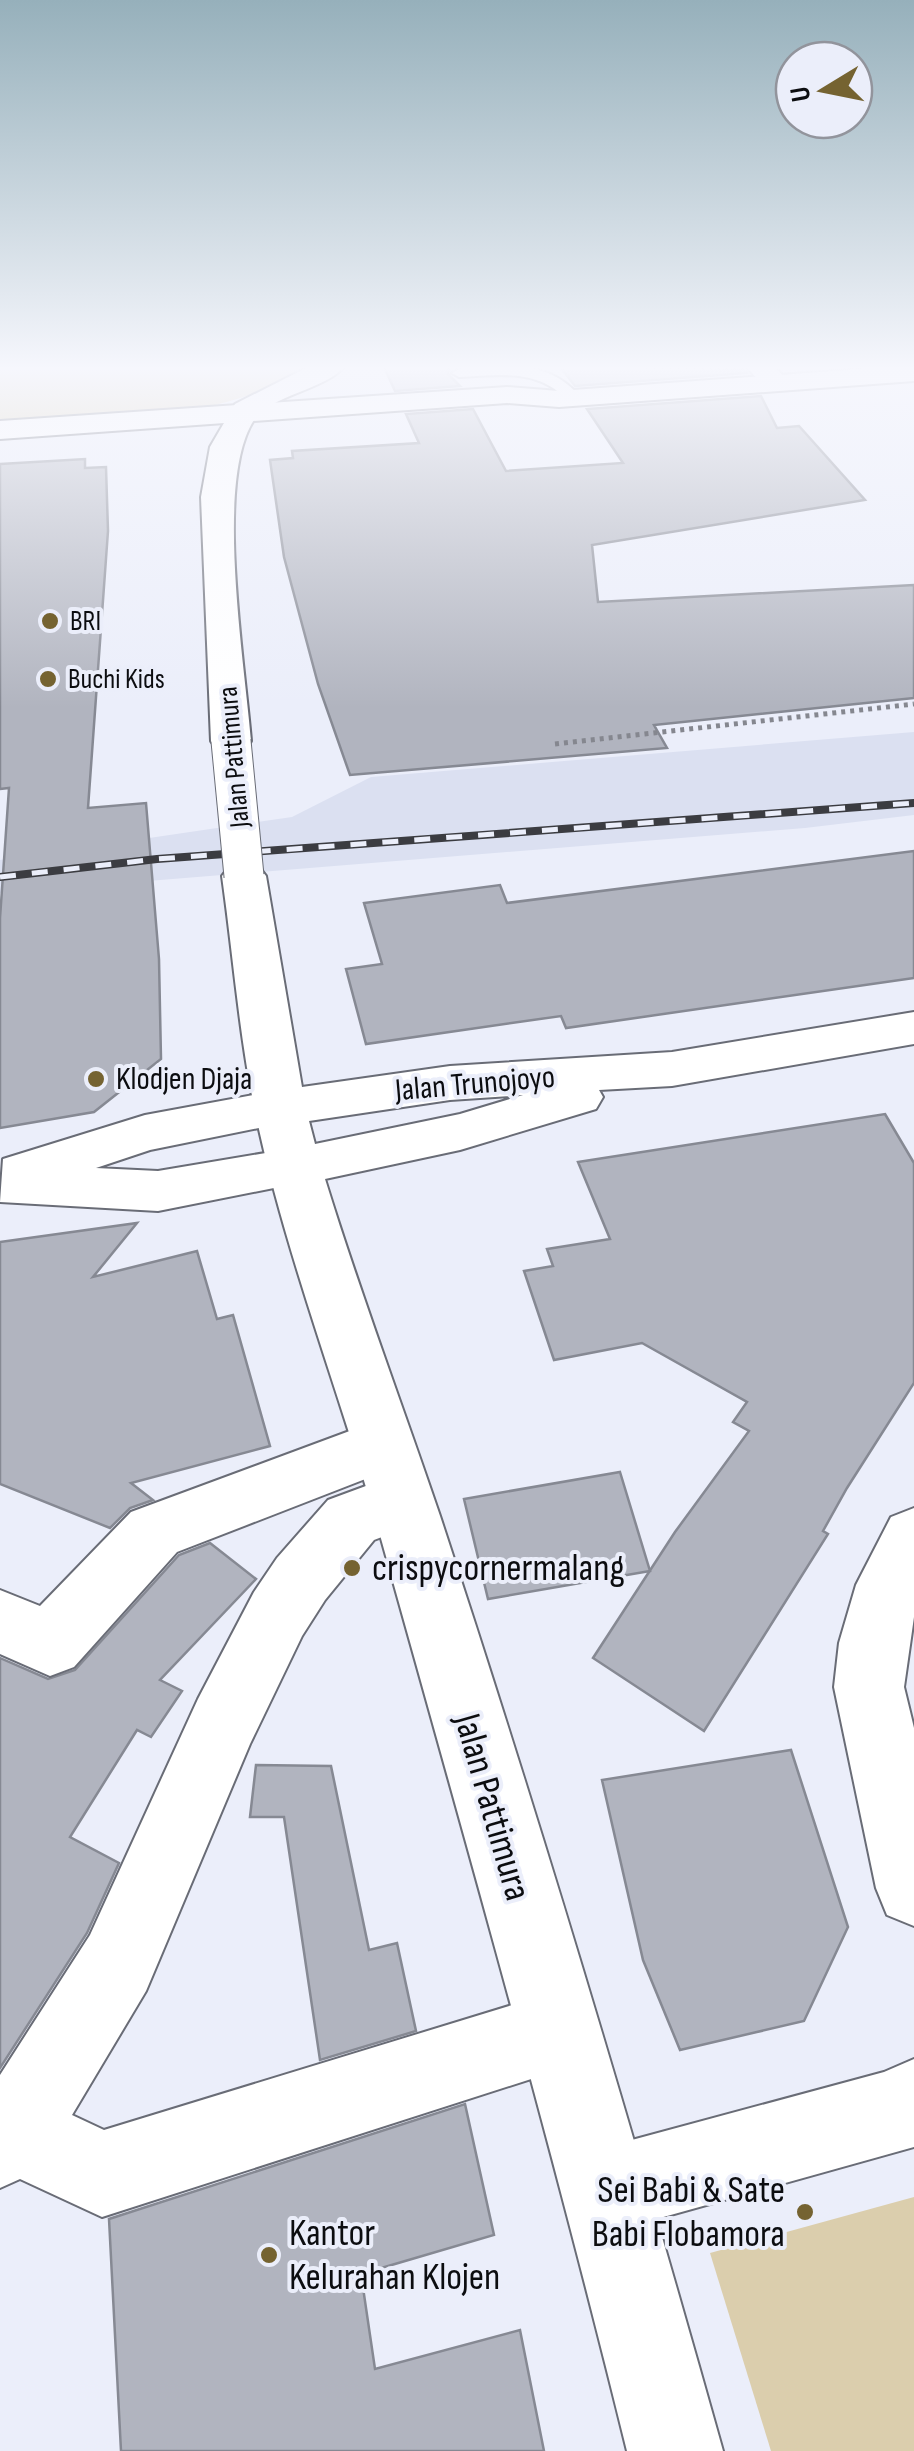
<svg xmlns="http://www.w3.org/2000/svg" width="914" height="2451" font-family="'Sofia Sans Condensed',sans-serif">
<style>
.built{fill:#dbe0f1}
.green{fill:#dbcead}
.building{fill:#b1b4bf;stroke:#868993;stroke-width:2.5}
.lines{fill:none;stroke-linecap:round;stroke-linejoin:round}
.lane-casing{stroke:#696c76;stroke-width:4}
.street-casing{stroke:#696c76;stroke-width:4}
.secondary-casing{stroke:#696c76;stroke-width:4}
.primary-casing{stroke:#696c76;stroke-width:4}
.highway-casing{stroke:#696c76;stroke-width:4}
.path{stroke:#85878f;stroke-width:5;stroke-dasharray:4 5;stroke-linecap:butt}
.lane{fill:#fff;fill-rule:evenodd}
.street{fill:#fff;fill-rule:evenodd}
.secondary{fill:#fff;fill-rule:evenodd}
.primary{fill:#fff;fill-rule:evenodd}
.highway{fill:#fff;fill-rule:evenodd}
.rail-casing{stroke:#3b3c41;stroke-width:8}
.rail{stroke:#ebeefa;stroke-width:5;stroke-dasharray:16;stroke-linecap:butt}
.primary-bridge-casing{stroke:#696c76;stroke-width:41;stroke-linecap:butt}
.primary-bridge{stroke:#fff;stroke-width:39}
.poi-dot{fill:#756331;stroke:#ebeefa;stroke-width:4}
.labels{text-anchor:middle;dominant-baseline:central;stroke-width:8;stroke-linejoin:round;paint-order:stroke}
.far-poi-label{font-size:28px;fill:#0c0d10;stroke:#ebeefa;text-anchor:start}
.far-street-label{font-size:28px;fill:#0c0d10;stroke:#ebeefa}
.poi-label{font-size:32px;fill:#0c0d10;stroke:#ebeefa;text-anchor:start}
.street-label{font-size:32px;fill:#0c0d10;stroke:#ebeefa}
.near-poi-label{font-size:38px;fill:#0c0d10;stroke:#ebeefa;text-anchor:start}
.near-street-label{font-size:38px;fill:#0c0d10;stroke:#ebeefa}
</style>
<rect width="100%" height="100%" fill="#ebeefa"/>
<!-- built -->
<polygon class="built" points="914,732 914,815 805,828 0,893 0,860 292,817 371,777"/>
<!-- green -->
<g class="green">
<path d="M0 365H309C224 424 100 418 0 427Z"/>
<polygon points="914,2197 914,2451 771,2451 710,2253"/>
</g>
<!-- building -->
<g class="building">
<polygon points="383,365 449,365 448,374 460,386 395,391"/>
<polygon points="559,365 744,369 747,373 575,386"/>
<polygon points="761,396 777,428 799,426 865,500 592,545 598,602 914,585 914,698 654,725 667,748 350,775 318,684 284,557 270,460 293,458 292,451 419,443 406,414 473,409 506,471 623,463 587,409"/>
<polygon points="85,459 85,468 106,467 108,531 88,808 146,803 159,959 161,1059 94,1112 0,1128 0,918 9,788 0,789 0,464"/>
<polygon points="914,851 914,978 566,1028 561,1016 366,1044 346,969 382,964 364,903 500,885 507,903"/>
<polygon points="885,1114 914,1163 914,1383 847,1488 823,1531 828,1534 704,1731 593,1658 675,1532 749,1431 733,1422 747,1402 642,1343 554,1360 524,1271 553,1266 547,1249 610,1239 578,1162"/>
<polygon points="137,1223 93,1277 197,1251 217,1319 233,1315 270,1446 131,1483 153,1500 130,1508 110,1528 0,1484 0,1242"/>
<polygon points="620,1472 650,1571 488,1599 464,1499"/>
<polygon points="210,1543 256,1579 160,1680 182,1691 151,1737 137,1730 70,1837 119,1863 87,1933 0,2068 0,1658 48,1679 75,1670 179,1555"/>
<polygon points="791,1750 848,1927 804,2021 680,2050 643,1960 602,1780"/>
<polygon points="256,1765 331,1766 369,1950 397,1943 416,2031 320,2060 284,1817 250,1817"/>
<polygon points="465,2104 494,2235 361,2274 375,2369 520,2330 544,2451 121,2451 109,2219"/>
</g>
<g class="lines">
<defs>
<path id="lane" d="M489 366C526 365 557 368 581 398L568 401C539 368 499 375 459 377L452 373 459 369Z"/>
<g id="street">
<polygon points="745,365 773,365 789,382 775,390 765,388"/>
<polygon points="382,1419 404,1426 413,1445 404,1464 177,1552 74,1667 50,1676 0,1654 0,1590 40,1606 131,1512"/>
<polygon points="401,1473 424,1481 433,1501 424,1521 374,1540 325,1600 302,1636 250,1744 146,1991 72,2115 104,2130 558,1991 587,2003 599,2032 587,2061 102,2217 20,2179 0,2188 0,2075 90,1935 198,1699 254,1592 277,1558 328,1500"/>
<polygon points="914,1508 914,1617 904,1687 914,1728 914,1926 887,1915 876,1888 834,1687 839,1643 856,1585 891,1517"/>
<polygon points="914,2059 914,2147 606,2233 575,2221 563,2190 575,2159 606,2147 884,2072"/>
</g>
<polygon id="secondary" points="280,1090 298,1096 306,1108 298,1120 150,1150 96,1168 158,1171 295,1148 314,1154 322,1167 314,1180 158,1211 0,1202 3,1159 145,1115"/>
<g id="primary">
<path d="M312 365H346C326 390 270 395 254 420 214 480 245 664 251 741L245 749 231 753 217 749 211 741 201 497 210 447 235 404Z"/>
<path d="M244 863 259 867 266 876 302 1087 450 1066 672 1052 914 1012V1044L672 1086 599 1090 603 1097 596 1109 460 1150 325 1179C360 1293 402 1404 440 1516 542 1825 635 2138 723 2451H627C552 2146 467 1845 382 1542 342 1398 286 1258 255 1111 239 1034 233 954 222 876L229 867ZM523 1095 460 1114 315 1144 309 1121 450 1100Z"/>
</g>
<polygon id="highway" points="914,365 914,381 559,407 507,403 0,439 0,421 507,387 559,391"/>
</defs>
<!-- lane casing -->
<use href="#lane" class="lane-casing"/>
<!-- street casing -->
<use href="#street" class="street-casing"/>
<!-- secondary casing -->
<use href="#secondary" class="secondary-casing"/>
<!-- primary casing -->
<use href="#primary" class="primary-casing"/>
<!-- highway casing -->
<use href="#highway" class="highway-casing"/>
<!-- path -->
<polyline class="path" points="555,744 914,704"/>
<!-- lane -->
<use href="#lane" class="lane"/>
<!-- street -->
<use href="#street" class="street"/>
<!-- secondary -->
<use href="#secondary" class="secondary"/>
<!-- primary -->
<use href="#primary" class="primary"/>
<!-- highway -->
<use href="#highway" class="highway"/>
<defs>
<polyline id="rail" points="0,877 157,859 914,803"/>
</defs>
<!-- rail casing -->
<use href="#rail" class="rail-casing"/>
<!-- rail -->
<use href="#rail" class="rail"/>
<defs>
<polyline id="primary-bridge" points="231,741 244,876"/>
</defs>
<!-- primary-bridge casing -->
<use href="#primary-bridge" class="primary-bridge-casing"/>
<!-- primary-bridge -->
<use href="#primary-bridge" class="primary-bridge"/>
</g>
<!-- sky -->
<linearGradient id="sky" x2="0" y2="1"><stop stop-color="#96b0bb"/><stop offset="0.52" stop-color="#f6f7fd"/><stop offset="1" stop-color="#f6f7fd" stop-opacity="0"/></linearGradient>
<rect width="914" height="708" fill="url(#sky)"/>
<!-- markers -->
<g class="poi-dot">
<circle cx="50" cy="621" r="10"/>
<circle cx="48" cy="679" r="10"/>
<circle cx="96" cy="1079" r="10"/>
<circle cx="352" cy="1568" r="10"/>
<circle cx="805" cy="2212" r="10"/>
<circle cx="269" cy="2255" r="10"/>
</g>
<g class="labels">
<!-- far-poi labels -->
<g class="far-poi-label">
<text x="70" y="621">BRI</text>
<text x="68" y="679">Buchi Kids</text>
</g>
<!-- far-street labels -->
<g class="far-street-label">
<text transform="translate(234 757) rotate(-95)">Jalan Pattimura</text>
</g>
<!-- poi labels -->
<g class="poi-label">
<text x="116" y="1079">Klodjen Djaja</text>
</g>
<!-- street labels -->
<g class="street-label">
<text transform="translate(475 1084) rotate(-5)">Jalan Trunojoyo</text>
</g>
<!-- near-poi labels -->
<g class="near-poi-label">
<text x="372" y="1568">crispycornermalang</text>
<text x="785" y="2190" text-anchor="end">Sei Babi &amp; Sate<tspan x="785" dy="44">Babi Flobamora</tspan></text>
<text x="289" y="2233">Kantor<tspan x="289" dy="44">Kelurahan Klojen</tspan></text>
</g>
<!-- near-street labels -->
<g class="near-street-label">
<text transform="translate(492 1807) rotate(74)">Jalan Pattimura</text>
</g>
</g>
<!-- north arrow -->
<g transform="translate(824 90) rotate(260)"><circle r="48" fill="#ebeefa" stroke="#92949c" stroke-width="2.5"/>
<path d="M0-8L18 38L0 25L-18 38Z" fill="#756331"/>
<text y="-15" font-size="28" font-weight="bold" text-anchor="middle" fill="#0c0d10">U</text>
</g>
</svg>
